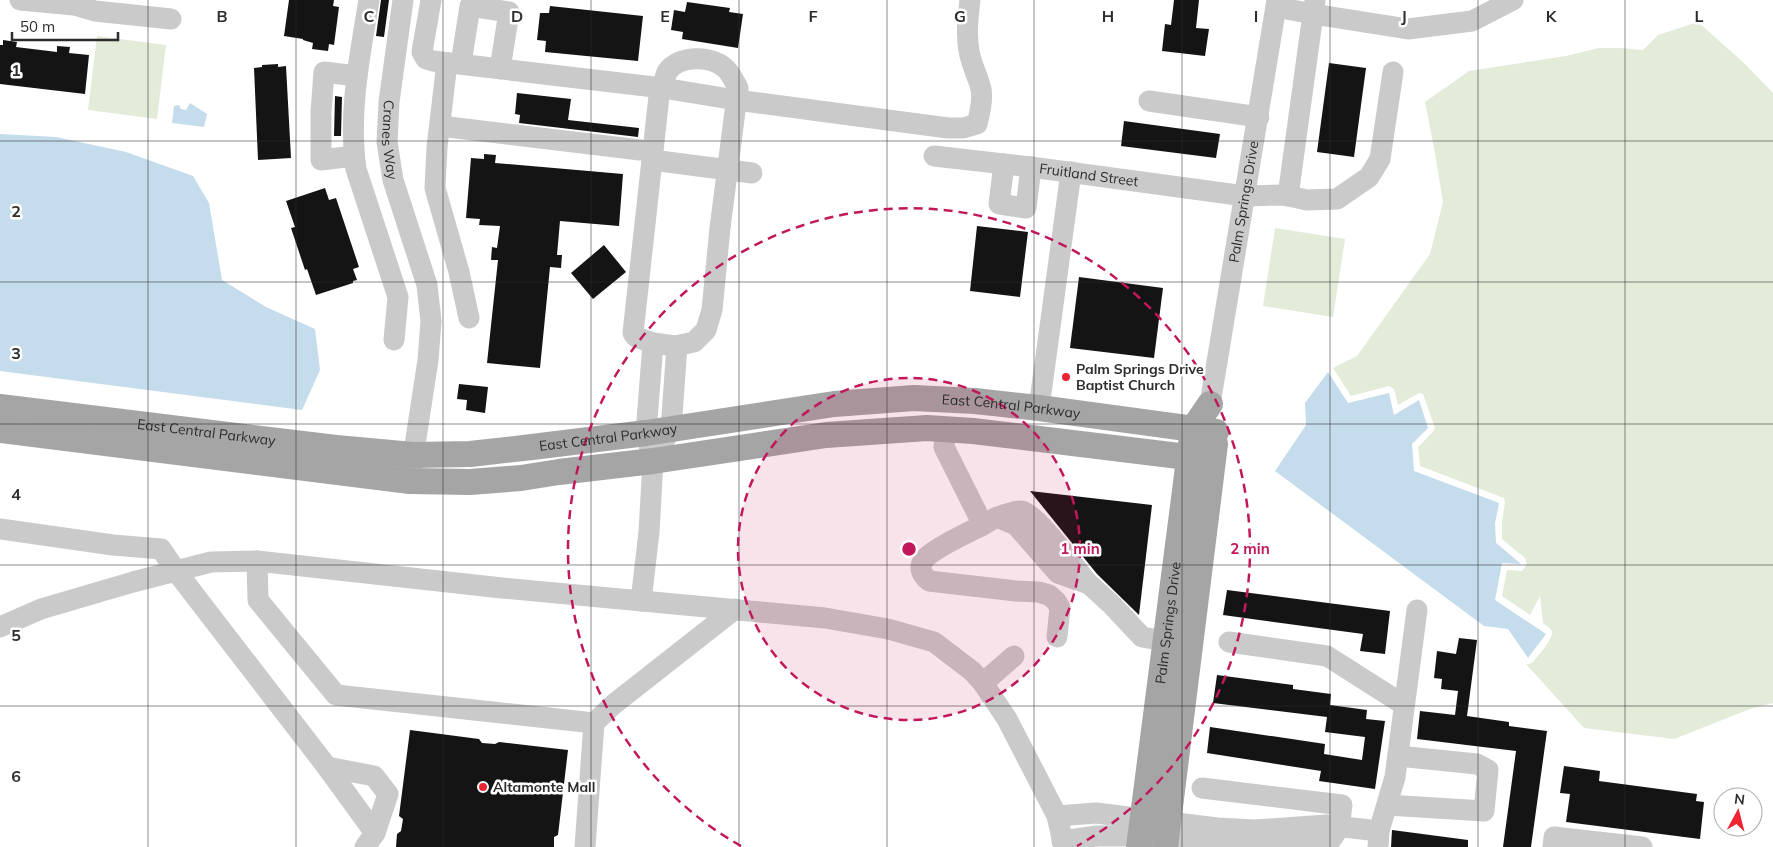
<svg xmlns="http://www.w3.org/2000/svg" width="1773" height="847" font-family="Mulish,sans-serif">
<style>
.green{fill:#e3ebd9}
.water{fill:#c4dcec}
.building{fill:#141414}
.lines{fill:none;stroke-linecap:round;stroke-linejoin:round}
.minor{stroke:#cacaca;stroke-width:21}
.major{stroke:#a5a5a5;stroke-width:26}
.grid{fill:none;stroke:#2d2d2d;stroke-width:1;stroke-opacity:0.55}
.ring{fill:none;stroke:#c2185b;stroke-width:2.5;stroke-dasharray:9 6}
.poi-dot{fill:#ee2432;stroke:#fff;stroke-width:2}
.labels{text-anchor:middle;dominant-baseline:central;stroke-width:5;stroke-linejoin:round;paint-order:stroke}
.street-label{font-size:14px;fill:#2d2d2d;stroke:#fff}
.poi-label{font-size:14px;font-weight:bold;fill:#2d2d2d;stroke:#fff;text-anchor:start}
.grid-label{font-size:16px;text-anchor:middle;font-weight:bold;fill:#2d2d2d;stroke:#fff;stroke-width:5;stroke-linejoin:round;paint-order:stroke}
.centre{fill:#c2185b;stroke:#fff;stroke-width:2.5}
.ring-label{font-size:15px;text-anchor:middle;font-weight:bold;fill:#c2185b;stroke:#fff;stroke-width:5;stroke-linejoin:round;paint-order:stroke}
</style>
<rect width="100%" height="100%" fill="#fff"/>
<!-- green -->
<g class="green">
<path d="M1698 22 1744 63 1773 93V703L1750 709 1674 739 1584 728 1526 664H1530L1533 662C1538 656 1554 638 1552 631 1550 628 1546 625 1543 623L1540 596 1530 615 1502 596 1507 570 1522 571 1527 564 1525 558 1502 539V523L1505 502 1504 498 1420 466 1418 447 1432 433 1435 428 1423 394 1419 393 1398 405 1394 389 1389 386 1351 396 1333 368 1357 356 1430 254 1443 202 1435 153 1425 102 1469 71 1566 56 1599 48H1620L1643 50 1658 35Z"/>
<polygon points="97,36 166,45 157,119 88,110"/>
<polygon points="1275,228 1345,239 1333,317 1263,306"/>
</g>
<!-- water -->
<g class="water">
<polygon points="190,103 207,114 204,127 172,123 174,106 179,105 181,109 186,110"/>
<polygon points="0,134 56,137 126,152 193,176 209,203 222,280 266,307 315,329 320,370 302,410 0,371"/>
<polygon points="1328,372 1348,403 1389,393 1394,415 1419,400 1428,428 1412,444 1414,471 1499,503 1495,523 1496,543 1521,564 1502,563 1495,600 1546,634 1528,658 1508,629 1484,626 1275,471 1306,425 1305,403"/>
</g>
<!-- building -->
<g class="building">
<polygon points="289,0 334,0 333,6 339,7 334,45 329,44 328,51 312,49 313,43 303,40 303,39 284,36"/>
<polygon points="381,0 389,0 384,37 376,36"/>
<polygon points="1174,0 1199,0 1196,28 1209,29 1205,56 1162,51 1165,24 1171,25"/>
<polygon points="687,2 730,8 729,12 743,14 738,48 682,39 683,32 671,30 674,10 685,12"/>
<polygon points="550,6 643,16 638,61 545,52 546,41 537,40 540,13 549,13"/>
<polygon points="3,40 17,42 16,47 57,52 57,46 70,47 69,53 89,55 85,94 0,84 0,45 3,45"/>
<polygon points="1329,63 1366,68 1354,157 1317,152"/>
<polygon points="278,64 278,67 286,66 291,158 258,160 254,68 262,67 262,65"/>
<polygon points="517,93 571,99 568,120 639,128 638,137 519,123 520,115 515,114"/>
<polygon points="335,96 342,97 341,136 334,136"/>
<polygon points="1124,121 1220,134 1216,158 1121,146"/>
<polygon points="484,154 496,155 495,163 623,174 619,226 560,221 557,255 562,255 561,268 550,267 540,368 487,363 498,260 491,260 492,247 497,248 500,226 479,225 480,219 466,218 471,158 484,159"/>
<polygon points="325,188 329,200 336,198 359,267 353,269 357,280 353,281 353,283 316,295 307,269 305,270 291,228 295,227 286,201"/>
<polygon points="977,226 1028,232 1020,297 970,291"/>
<polygon points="604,245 626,272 593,299 571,273"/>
<polygon points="1079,277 1163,288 1154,358 1070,348"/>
<polygon points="459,384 488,387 485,413 466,410 467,400 457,399"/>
<polygon points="1030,491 1152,505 1139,615 1097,574"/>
<polygon points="1227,590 1390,611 1385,654 1360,651 1363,634 1223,615"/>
<polygon points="1459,638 1477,640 1467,716 1509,722 1509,726 1547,731 1531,847 1503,847 1516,751 1417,739 1420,711 1455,715 1458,691 1441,689 1442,679 1434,678 1437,651 1456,654"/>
<polygon points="1217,675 1293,685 1293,689 1331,694 1330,705 1367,710 1366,719 1385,721 1375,789 1319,781 1321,771 1207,753 1210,727 1325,744 1324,754 1362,760 1365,737 1325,732 1327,717 1213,703"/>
<polygon points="410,730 479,739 482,743 495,744 499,742 568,750 558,835 554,837 554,847 396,847 397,834 401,831 403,819 399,816"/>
<polygon points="1564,766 1600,771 1599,781 1697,794 1696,801 1704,802 1700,839 1566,822 1570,794 1560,793"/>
<polygon points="1392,830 1468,840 1468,847 1391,847"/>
</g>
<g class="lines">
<!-- minor -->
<g class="minor">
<polyline points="20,0 74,5 95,11 171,19"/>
<path d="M369 0C360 55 348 112 356 169L398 297 394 340"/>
<path id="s1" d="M403 0 389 102 387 142 393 180 427 285 431 321 428 360 411 471"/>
<path d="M431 0 422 52 426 59 433 61 663 88 736 100 948 128H963L977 124C980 113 983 100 981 89 978 76 971 64 969 51 966 34 968 17 970 0"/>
<polyline points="1276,7 1313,14 1315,1"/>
<polyline points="447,63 437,147 435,188 459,272 469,318"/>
<polyline points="461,64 470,6 509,12 500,69"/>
<path d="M660 87 633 333 636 337 653 343 675 346 694 342 706 330 712 310 720 228 738 88C734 81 731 73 725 68 711 55 678 55 667 72 665 77 664 82 663 88"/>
<polyline points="1149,101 1259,117"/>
<polyline points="440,126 640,150"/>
<polyline points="354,156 321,160 321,112 324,72 357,76"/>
<path id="s2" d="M934 156 1031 167 1245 196 1284 195 1307 200 1337 199 1369 177 1380 159 1393 72"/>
<polyline points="652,160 752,173"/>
<polyline points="1004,164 999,204 1026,208 1031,167"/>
<polyline points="1288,196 1313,14 1408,29 1472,21 1513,0"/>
<path id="s3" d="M1210 404 1277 0"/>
<polyline points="1039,408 1071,172"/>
<path d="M946 429 944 447 983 525C969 532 930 550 923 561 918 569 923 576 929 581L1016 591 1038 592 1049 595 1056 601 1060 608 1057 637"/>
<polyline points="664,441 671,429 677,346"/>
<path d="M1003 515C1008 514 1016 510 1022 511 1037 514 1075 568 1087 582"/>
<polyline points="983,525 997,517 1016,525 1058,573 1089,584 1112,605 1142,637 1165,641"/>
<polyline points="0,529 113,545 161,549 176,571 327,767 375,833 365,847"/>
<polyline points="257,561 258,600 336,695 594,723 585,847"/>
<polyline points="641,601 649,532 653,461 646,433 653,343"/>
<polyline points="0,627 41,609 133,582 211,562 257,561 502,588 825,618 888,629 934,642 972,671 983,683 1007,719 1057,816 1064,847"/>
<polyline points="1229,642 1327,656 1404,705"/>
<polyline points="983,683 1014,656"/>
<polyline points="594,723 614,704 735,609"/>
<polyline points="327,767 374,776 388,794 375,833"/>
<polyline points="1387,805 1484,811 1488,770 1477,764 1398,756"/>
<polyline points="1057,816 1096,813 1217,828 1255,830 1326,825 1379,831"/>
<polyline points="1062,841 1097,836 1140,836 1206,843 1271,845 1330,841 1339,828 1342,805 1202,788"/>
<polyline points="1378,847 1379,831 1395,777 1417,610"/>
<polyline points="1553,847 1554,837 1642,847"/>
</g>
<!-- major -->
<g class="major">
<path id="s4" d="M0 407 336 448 413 455 470 454 532 447 646 433 834 404 914 398 975 401 1039 408 1216 432"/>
<polyline points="0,430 410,481 470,482 521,478 559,472 653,461 826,435 927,428 973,431 1212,460"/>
<path id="s5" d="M1139 847 1193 429 1210 404"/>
<polyline points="1165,847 1215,444"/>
</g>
</g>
<!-- grid -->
<path class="grid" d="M148 0V847M296 0V847M443 0V847M591 0V847M739 0V847M887 0V847M1034 0V847M1182 0V847M1330 0V847M1478 0V847M1625 0V847M0 141H1773M0 282H1773M0 424H1773M0 565H1773M0 706H1773"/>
<!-- distance rings -->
<circle cx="909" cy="549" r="171" fill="#c2185b" fill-opacity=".12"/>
<g class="ring">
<circle cx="909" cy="549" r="171"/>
<path d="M741 846A341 341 0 1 1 1077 846"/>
</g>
<!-- markers -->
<g class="poi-dot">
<circle cx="1066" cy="377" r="5"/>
<circle cx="483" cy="787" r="5"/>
</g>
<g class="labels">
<!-- street labels -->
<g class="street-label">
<text stroke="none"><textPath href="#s1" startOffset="141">Cranes Way</textPath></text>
<text stroke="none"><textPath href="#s2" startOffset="156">Fruitland Street</textPath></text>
<text stroke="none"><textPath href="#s3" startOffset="205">Palm Springs Drive</textPath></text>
<text stroke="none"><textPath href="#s4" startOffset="1018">East Central Parkway</textPath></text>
<text stroke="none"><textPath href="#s4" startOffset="208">East Central Parkway</textPath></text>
<text stroke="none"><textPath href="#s4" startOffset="612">East Central Parkway</textPath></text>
<text stroke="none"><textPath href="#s5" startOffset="226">Palm Springs Drive</textPath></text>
</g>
<!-- poi labels -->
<g class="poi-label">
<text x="1076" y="369">Palm Springs Drive<tspan x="1076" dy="16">Baptist Church</tspan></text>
<text x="493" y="787">Altamonte Mall</text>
</g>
</g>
<g class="grid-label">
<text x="222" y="22">B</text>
<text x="369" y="22">C</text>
<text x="517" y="22">D</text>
<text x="665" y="22">E</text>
<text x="813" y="22">F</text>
<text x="960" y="22">G</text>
<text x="1108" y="22">H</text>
<text x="1256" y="22">I</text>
<text x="1404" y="22">J</text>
<text x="1551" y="22">K</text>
<text x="1699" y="22">L</text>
<text x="16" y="76">1</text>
<text x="16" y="217">2</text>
<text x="16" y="359">3</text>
<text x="16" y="500">4</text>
<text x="16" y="641">5</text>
<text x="16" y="782">6</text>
</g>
<circle cx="909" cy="549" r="8" class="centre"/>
<g class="ring-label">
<text x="1080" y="554">1 min</text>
<text x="1250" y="554">2 min</text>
</g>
<!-- north arrow -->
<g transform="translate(1738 812) rotate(7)"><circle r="24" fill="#ffffff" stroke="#ababab"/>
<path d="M0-4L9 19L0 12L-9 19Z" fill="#ee2432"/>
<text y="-8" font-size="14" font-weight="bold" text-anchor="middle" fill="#2d2d2d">N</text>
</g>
<!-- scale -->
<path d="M12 32v8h106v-8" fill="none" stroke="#2d2d2d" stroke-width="2.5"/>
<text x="20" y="32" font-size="15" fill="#2d2d2d" stroke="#ffffff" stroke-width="4" paint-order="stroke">50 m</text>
</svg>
